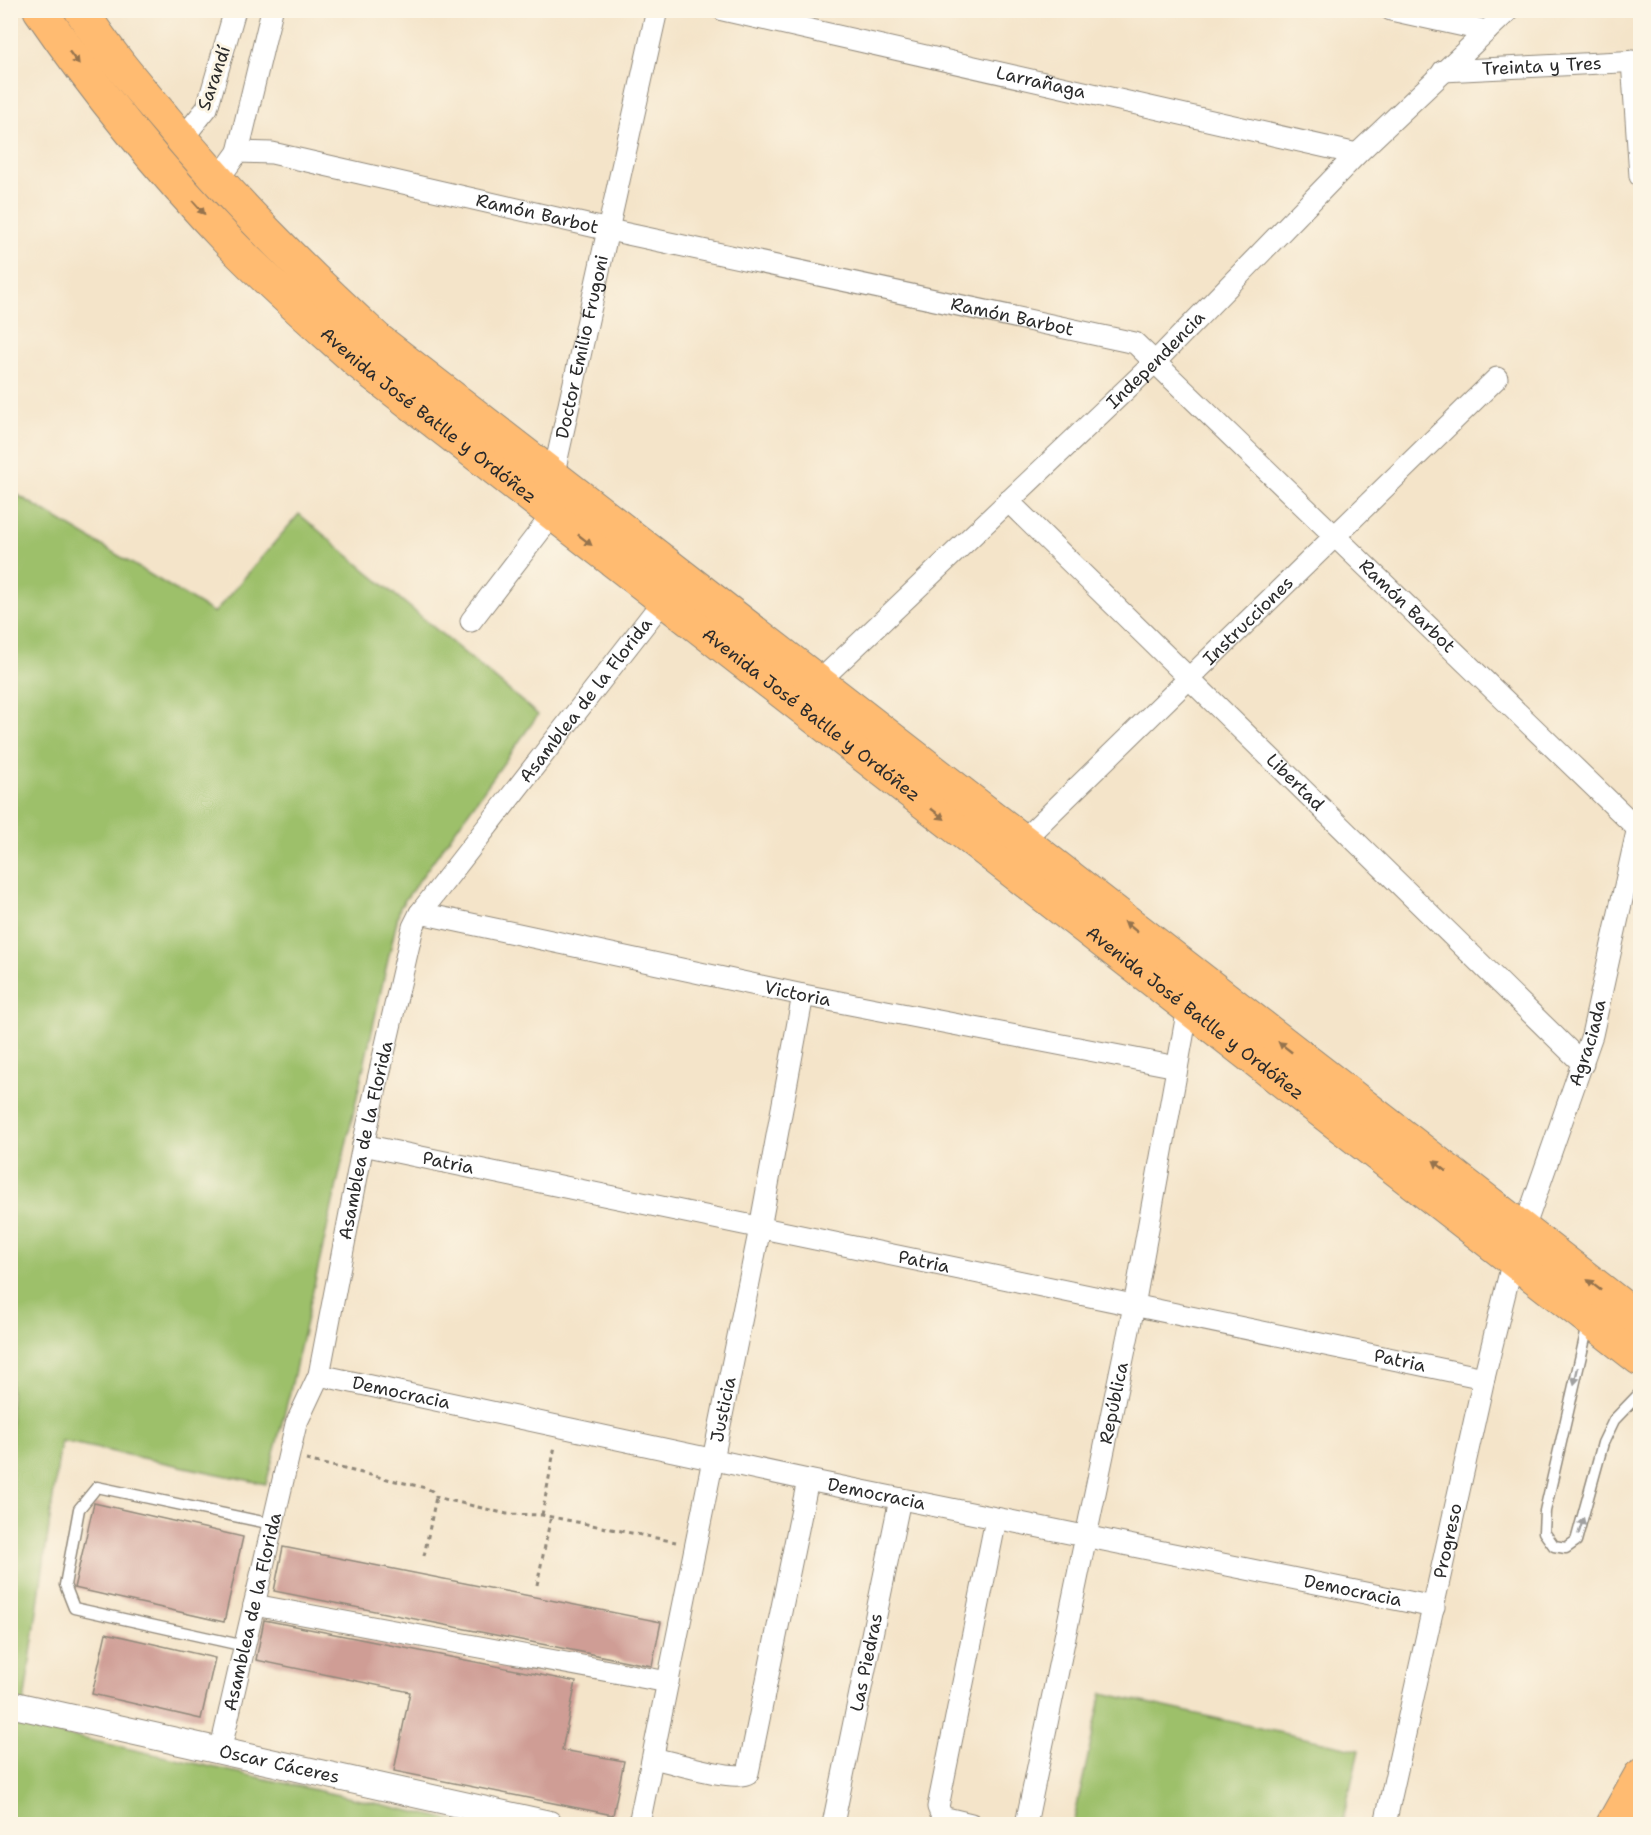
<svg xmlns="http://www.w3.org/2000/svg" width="1651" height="1835" font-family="'Shantell Sans',sans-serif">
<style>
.green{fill:#9dc06a;stroke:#64764a;stroke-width:1.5}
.building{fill:#cf9d95}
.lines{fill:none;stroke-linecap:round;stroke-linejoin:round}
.service-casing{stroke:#90887a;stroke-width:13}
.minor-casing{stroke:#90887a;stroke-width:23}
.tertiary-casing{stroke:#90887a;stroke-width:28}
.primary-casing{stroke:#90887a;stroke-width:35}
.path{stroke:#90887a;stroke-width:3;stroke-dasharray:4.5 4.5;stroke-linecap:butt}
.service{stroke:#fff;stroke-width:10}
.minor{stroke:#fff;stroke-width:21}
.tertiary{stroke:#fff;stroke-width:26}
.primary{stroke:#ffbb71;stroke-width:33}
.oneway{fill:#95734e}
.oneway2{fill:#a0a0a0}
.labels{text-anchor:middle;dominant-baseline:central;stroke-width:6;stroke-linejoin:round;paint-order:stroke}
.street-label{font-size:18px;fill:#2b2b2b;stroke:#fcf5e5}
</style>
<rect width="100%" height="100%" fill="#fcf5e5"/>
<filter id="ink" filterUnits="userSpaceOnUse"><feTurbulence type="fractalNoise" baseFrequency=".0167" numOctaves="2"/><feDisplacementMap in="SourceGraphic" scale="12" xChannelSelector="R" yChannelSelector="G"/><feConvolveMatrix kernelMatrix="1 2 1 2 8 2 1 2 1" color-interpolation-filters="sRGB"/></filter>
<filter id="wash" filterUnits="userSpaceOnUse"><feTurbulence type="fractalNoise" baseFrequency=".008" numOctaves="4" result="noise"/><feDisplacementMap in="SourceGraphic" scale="24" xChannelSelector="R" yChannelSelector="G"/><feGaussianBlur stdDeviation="1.35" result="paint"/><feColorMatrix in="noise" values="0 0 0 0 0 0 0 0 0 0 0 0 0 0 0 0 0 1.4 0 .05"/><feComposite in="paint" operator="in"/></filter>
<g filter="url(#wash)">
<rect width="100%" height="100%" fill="#f4e4c9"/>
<!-- green -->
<g class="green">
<polygon points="11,491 214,613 299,514 538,715 400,907 290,1392 266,1484 61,1441 21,1725 470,1824 11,1824"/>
<polygon points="1102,1693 1359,1750 1342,1824 1073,1824"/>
</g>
<g id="blocks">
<!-- building -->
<g class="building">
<polygon points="94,1503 243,1537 224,1622 74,1588"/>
<polygon points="283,1547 661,1622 652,1666 274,1591"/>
<polygon points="264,1620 576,1682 562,1750 624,1761 613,1815 394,1771 410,1692 256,1660"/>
<polygon points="106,1633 215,1658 201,1719 92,1694"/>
</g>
</g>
</g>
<g filter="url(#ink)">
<use href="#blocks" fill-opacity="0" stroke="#90887a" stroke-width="1.5"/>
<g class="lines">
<defs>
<g id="service">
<polyline points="1588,1325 1545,1511 1544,1532 1554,1546 1566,1548 1576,1541 1603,1443 1614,1420 1640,1393"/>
<polyline points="245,1646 74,1608 65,1585 79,1509 97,1487 272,1524"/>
</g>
<g id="minor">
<path id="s1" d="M723 10 1357 154"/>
<polyline points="1391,10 1487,31"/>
<polyline points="1632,61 1640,176"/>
<path id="s2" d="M1443 71 1640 61"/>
<polyline points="182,139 207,108 235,10"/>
<polyline points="238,152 272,10"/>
<path id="s3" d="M217 181 238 152 272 153 609 230 1135 343 1640 831"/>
<path id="s4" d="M548 484 553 477 657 10"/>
<path id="s5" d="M1008 501 1583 1064"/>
<polyline points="471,621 553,514"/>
<path id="s6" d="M810 690 1155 362 1357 154 1509 10"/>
<path id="s7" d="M1014 849 1497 378"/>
<path id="s8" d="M420 913 803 995 1177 1067"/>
<path id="s9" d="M363 1145 1484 1378"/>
<path id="s10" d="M319 1375 808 1480 1434 1607"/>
<polyline points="254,1605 668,1682"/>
<path id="s11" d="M220 1752 296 1424 319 1375 363 1145 413 927 420 913 663 601"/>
<path d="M653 1758C672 1762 735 1782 748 1773L808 1480"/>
<path id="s12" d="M639 1824 760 1228 803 995"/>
<path id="s13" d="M833 1824 900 1499"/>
<polyline points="971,1824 942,1817 938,1807 996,1519"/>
<path id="s14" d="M1026 1824 1134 1306 1188 1008 1192 999"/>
<path id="s15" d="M1385 1824 1484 1378 1513 1260 1592 1035 1640 818"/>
</g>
<g id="tertiary">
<path id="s16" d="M10 1704 549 1824"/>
</g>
<g id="primary">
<path id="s17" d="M40 10C97 93 162 172 231 244 272 286 316 324 359 363L1640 1359"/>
<path d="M81 10C105 49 136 85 165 119 232 200 300 268 377 339 797 668 1218 995 1640 1320"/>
<polyline points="1613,1824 1640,1776"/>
</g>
</defs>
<!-- service casing -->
<use href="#service" class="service-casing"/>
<!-- minor casing -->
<use href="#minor" class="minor-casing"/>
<!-- tertiary casing -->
<use href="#tertiary" class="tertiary-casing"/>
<!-- primary casing -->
<use href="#primary" class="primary-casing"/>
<!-- path -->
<g class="path">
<polyline points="306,1460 426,1488 432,1491 436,1497 507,1514 542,1515 676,1542"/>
<polyline points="542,1515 555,1446"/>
<polyline points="424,1556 436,1497"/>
<polyline points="537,1585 551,1516"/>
</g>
<!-- service -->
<use href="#service" class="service"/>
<!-- minor -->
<use href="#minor" class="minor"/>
<!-- tertiary -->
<use href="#tertiary" class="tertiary"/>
<!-- primary -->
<use href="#primary" class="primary"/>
</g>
<!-- one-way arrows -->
<defs><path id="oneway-solid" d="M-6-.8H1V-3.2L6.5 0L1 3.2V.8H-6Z" transform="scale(1.5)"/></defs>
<g class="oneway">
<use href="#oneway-solid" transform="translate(74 58) rotate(53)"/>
<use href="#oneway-solid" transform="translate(199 208) rotate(48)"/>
<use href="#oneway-solid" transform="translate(585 540) rotate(38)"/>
<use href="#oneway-solid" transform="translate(938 814) rotate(38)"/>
<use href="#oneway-solid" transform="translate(1131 927) rotate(-141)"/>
<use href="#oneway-solid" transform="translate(1285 1047) rotate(-142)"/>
<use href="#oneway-solid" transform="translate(1440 1166) rotate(-142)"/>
<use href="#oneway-solid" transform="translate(1594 1285) rotate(-142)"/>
</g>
<g class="oneway2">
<use href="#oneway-solid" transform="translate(1576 1376) rotate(103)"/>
<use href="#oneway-solid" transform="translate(1581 1526) rotate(-72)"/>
</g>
</g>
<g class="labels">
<!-- street labels -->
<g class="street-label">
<text stroke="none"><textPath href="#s2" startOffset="99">Treinta y Tres</textPath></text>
<text transform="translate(214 78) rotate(-71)">Sarandí</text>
<text stroke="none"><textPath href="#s1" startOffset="326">Larrañaga</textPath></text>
<text stroke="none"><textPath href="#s3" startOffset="342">Ramón Barbot</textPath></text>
<text stroke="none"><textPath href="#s3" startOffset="828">Ramón Barbot</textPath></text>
<text stroke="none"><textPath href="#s4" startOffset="142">Doctor Emilio Frugoni</textPath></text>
<text stroke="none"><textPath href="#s6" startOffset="478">Independencia</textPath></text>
<text stroke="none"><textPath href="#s17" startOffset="564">Avenida José Batlle y Ordóñez</textPath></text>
<text stroke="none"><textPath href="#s3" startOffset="1332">Ramón Barbot</textPath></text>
<text stroke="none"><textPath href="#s7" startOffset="327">Instrucciones</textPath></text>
<text stroke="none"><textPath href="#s11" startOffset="1134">Asamblea de la Florida</textPath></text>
<text stroke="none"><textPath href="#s17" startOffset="1050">Avenida José Batlle y Ordóñez</textPath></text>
<text stroke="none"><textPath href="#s5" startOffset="402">Libertad</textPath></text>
<text stroke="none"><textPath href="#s8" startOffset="386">Victoria</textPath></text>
<text stroke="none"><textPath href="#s17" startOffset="1536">Avenida José Batlle y Ordóñez</textPath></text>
<text stroke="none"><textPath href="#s15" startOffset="808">Agraciada</textPath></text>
<text stroke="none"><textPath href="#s11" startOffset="630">Asamblea de la Florida</textPath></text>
<text stroke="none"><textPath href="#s9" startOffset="87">Patria</textPath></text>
<text stroke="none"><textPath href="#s9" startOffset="573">Patria</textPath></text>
<text stroke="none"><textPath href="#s9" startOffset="1059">Patria</textPath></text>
<text stroke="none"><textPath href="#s10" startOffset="84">Democracia</textPath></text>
<text stroke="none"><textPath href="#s14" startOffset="430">República</textPath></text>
<text stroke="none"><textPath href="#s12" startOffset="423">Justicia</textPath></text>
<text stroke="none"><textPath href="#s10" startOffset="570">Democracia</textPath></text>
<text stroke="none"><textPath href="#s15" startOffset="290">Progreso</textPath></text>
<text stroke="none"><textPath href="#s10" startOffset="1056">Democracia</textPath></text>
<text stroke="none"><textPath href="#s11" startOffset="144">Asamblea de la Florida</textPath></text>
<text stroke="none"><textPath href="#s13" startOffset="165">Las Piedras</textPath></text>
<text stroke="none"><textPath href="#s16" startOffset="276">Oscar Cáceres</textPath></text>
</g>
</g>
<!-- margin -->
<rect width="1651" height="1835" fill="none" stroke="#fcf5e5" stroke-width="36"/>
</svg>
